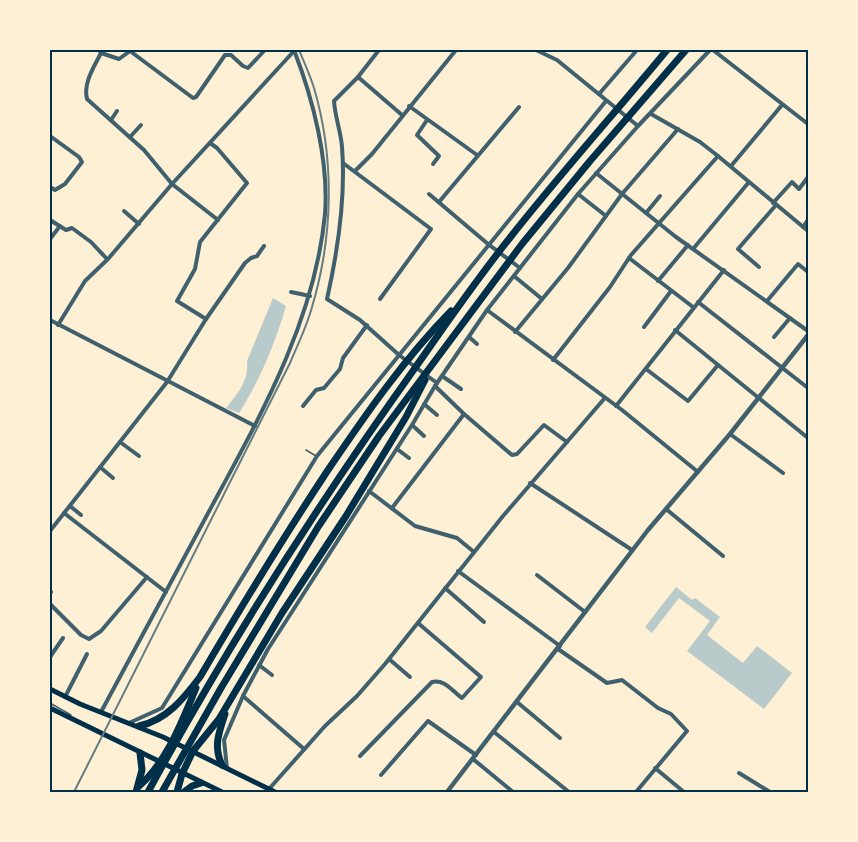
<svg xmlns="http://www.w3.org/2000/svg" width="858" height="842" font-family="Karla,sans-serif">
<style>
.green{fill:#b9caca}
.lines{fill:none;stroke-linecap:round;stroke-linejoin:round}
.service{stroke:#3f606c;stroke-width:1.5}
.minor{stroke:#3f606c;stroke-width:4}
.tertiary{stroke:#3f606c;stroke-width:4.5}
.secondary{stroke:#003049;stroke-width:5}
.motorway{stroke:#003049;stroke-width:7}
.rail{stroke:#657d81;stroke-width:2}
.neatline{fill:none;stroke:#003049;stroke-width:2}
</style>
<rect width="100%" height="100%" fill="#fdf0d5"/>
<!-- green -->
<g class="green">
<path d="M273 298 286 306C275 344 260 380 239 413L226 408C238 393 249 381 247 361Z"/>
<polygon points="676,587 692,600 695,598 720,617 707,635 743,663 757,646 792,673 764,709 687,651 710,621 679,598 652,633 645,627"/>
</g>
<g class="lines">
<!-- service -->
<g class="service">
<polyline points="306,450 316,456"/>
<polyline points="50,703 71,715"/>
</g>
<!-- minor -->
<g class="minor">
<path d="M99 50 101 53C94 67 83 83 87 99L144 150 172 184 218 220"/>
<path d="M379 50 358 77 334 101C335 117 341 132 342 147 346 197 338 250 327 299L360 320 399 355 437 383"/>
<polyline points="536,50 557,60 638,126"/>
<polyline points="713,50 808,124"/>
<polyline points="101,53 119,59 130,51 193,98 196,97 225,55 231,55 243,66 248,68 265,50"/>
<polyline points="358,77 402,115"/>
<polyline points="599,94 637,50"/>
<polyline points="409,106 477,155"/>
<polyline points="651,114 700,142 718,156 808,231"/>
<polyline points="111,120 117,111"/>
<polyline points="427,120 417,135 439,156 433,164"/>
<polyline points="50,136 79,157 82,162 65,184 55,190 50,187"/>
<polyline points="130,137 141,125"/>
<polyline points="343,163 431,229 380,299"/>
<polyline points="731,166 782,105"/>
<polyline points="355,171 372,154 456,50"/>
<polyline points="596,173 676,237 808,331"/>
<polyline points="429,194 488,244 520,268"/>
<polyline points="578,194 606,216"/>
<polyline points="439,202 519,107"/>
<polyline points="773,203 792,182 799,189 808,177"/>
<polyline points="124,211 139,224"/>
<polyline points="646,213 660,196"/>
<polyline points="50,220 66,230 72,228 91,242 107,259"/>
<polyline points="803,227 808,220"/>
<polyline points="50,239 60,226"/>
<polyline points="693,249 749,182"/>
<polyline points="629,258 693,307"/>
<polyline points="759,267 738,249 776,205"/>
<polyline points="514,276 542,299"/>
<polyline points="658,281 688,245"/>
<polyline points="291,292 310,296"/>
<polyline points="767,301 798,264 808,272"/>
<polyline points="698,302 808,388"/>
<polyline points="487,310 622,410 698,472"/>
<polyline points="206,319 177,301 195,269 200,242 247,183 217,148 210,143"/>
<polyline points="50,320 255,426"/>
<polyline points="58,325 85,281 108,259 172,184 294,51"/>
<polyline points="644,327 671,291"/>
<polyline points="675,330 808,438"/>
<polyline points="515,332 568,268 622,194 678,129"/>
<polyline points="469,337 477,344"/>
<polyline points="774,337 790,318"/>
<polyline points="553,360 610,287 631,255 718,156"/>
<polyline points="646,369 688,401 718,365"/>
<polyline points="442,376 461,389"/>
<polyline points="435,386 464,414 512,455 517,454 544,425 567,442"/>
<polyline points="424,404 437,415"/>
<polyline points="303,406 316,390 324,388 340,369 343,358 367,325"/>
<polyline points="616,406 724,270"/>
<polyline points="412,425 424,436"/>
<polyline points="730,434 783,473"/>
<polyline points="120,442 139,456"/>
<polyline points="397,449 409,458"/>
<polyline points="100,467 113,478"/>
<polyline points="530,483 632,550"/>
<polyline points="369,491 415,526 457,538 474,552"/>
<polyline points="70,506 81,515"/>
<polyline points="392,508 464,414"/>
<polyline points="666,509 723,556"/>
<polyline points="64,513 166,592"/>
<polyline points="50,531 167,382 206,319 245,263 251,258 257,256 264,246"/>
<polyline points="458,571 560,646"/>
<polyline points="537,575 585,612"/>
<polyline points="445,588 484,622"/>
<polyline points="50,593 51,592"/>
<polyline points="50,604 81,635 89,639 101,631 147,577"/>
<polyline points="558,649 607,683 622,680 658,708 671,714 687,731 636,792"/>
<polyline points="50,657 63,638"/>
<polyline points="389,659 410,677"/>
<polyline points="259,665 272,675"/>
<polyline points="243,696 304,749"/>
<polyline points="65,697 87,654"/>
<polyline points="517,702 560,738"/>
<path d="M101 712C138 643 176 574 213 504 262 413 315 319 325 214 329 161 313 99 294 50"/>
<polyline points="129,723 162,708 317,456 606,101"/>
<polyline points="494,732 569,792"/>
<path d="M360 756 432 682C445 679 452 691 462 698L481 677 418 623"/>
<polyline points="473,759 513,792"/>
<polyline points="227,768 224,740 243,696 268,649 412,425 435,386 487,310 578,194 638,126 710,50"/>
<polyline points="655,768 684,792"/>
<polyline points="739,773 770,792"/>
<polyline points="381,775 428,721 476,755"/>
<polyline points="269,789 325,726 357,696 385,664 503,516 604,399"/>
</g>
<!-- tertiary -->
<polyline class="tertiary" points="447,792 648,530 730,434 808,335"/>
<!-- secondary -->
<g class="secondary">
<polyline points="50,689 80,704 163,737 275,792"/>
<polyline points="50,708 222,792"/>
</g>
<!-- motorway -->
<g class="motorway">
<path d="M139 726C167 720 184 698 200 677 241 607 283 538 328 470 366 414 404 359 451 311"/>
<path d="M222 765C213 747 219 732 225 714"/>
<path d="M139 786C167 762 182 721 196 688"/>
<polyline points="136,792 142,770 140,753"/>
<path d="M148 792C228 645 318 504 415 368 446 324 476 280 509 239 560 174 615 113 667 50"/>
<polyline points="162,792 221,688 318,527 379,436 522,244 590,161 686,50"/>
<polyline points="177,792 182,774 193,751 219,719 282,613 346,516 406,417 425,380"/>
<polyline points="184,792 192,786 201,783"/>
</g>
<!-- rail -->
<path class="rail" d="M74 792 290 363C298 344 307 326 312 307 333 237 335 159 314 88 310 75 304 62 299 50"/>
</g>
<!-- border -->
<rect width="858" height="842" fill="none" stroke="#fdf0d5" stroke-width="102"/>
<rect x="51" y="51" width="756" height="740" class="neatline"/>
</svg>
